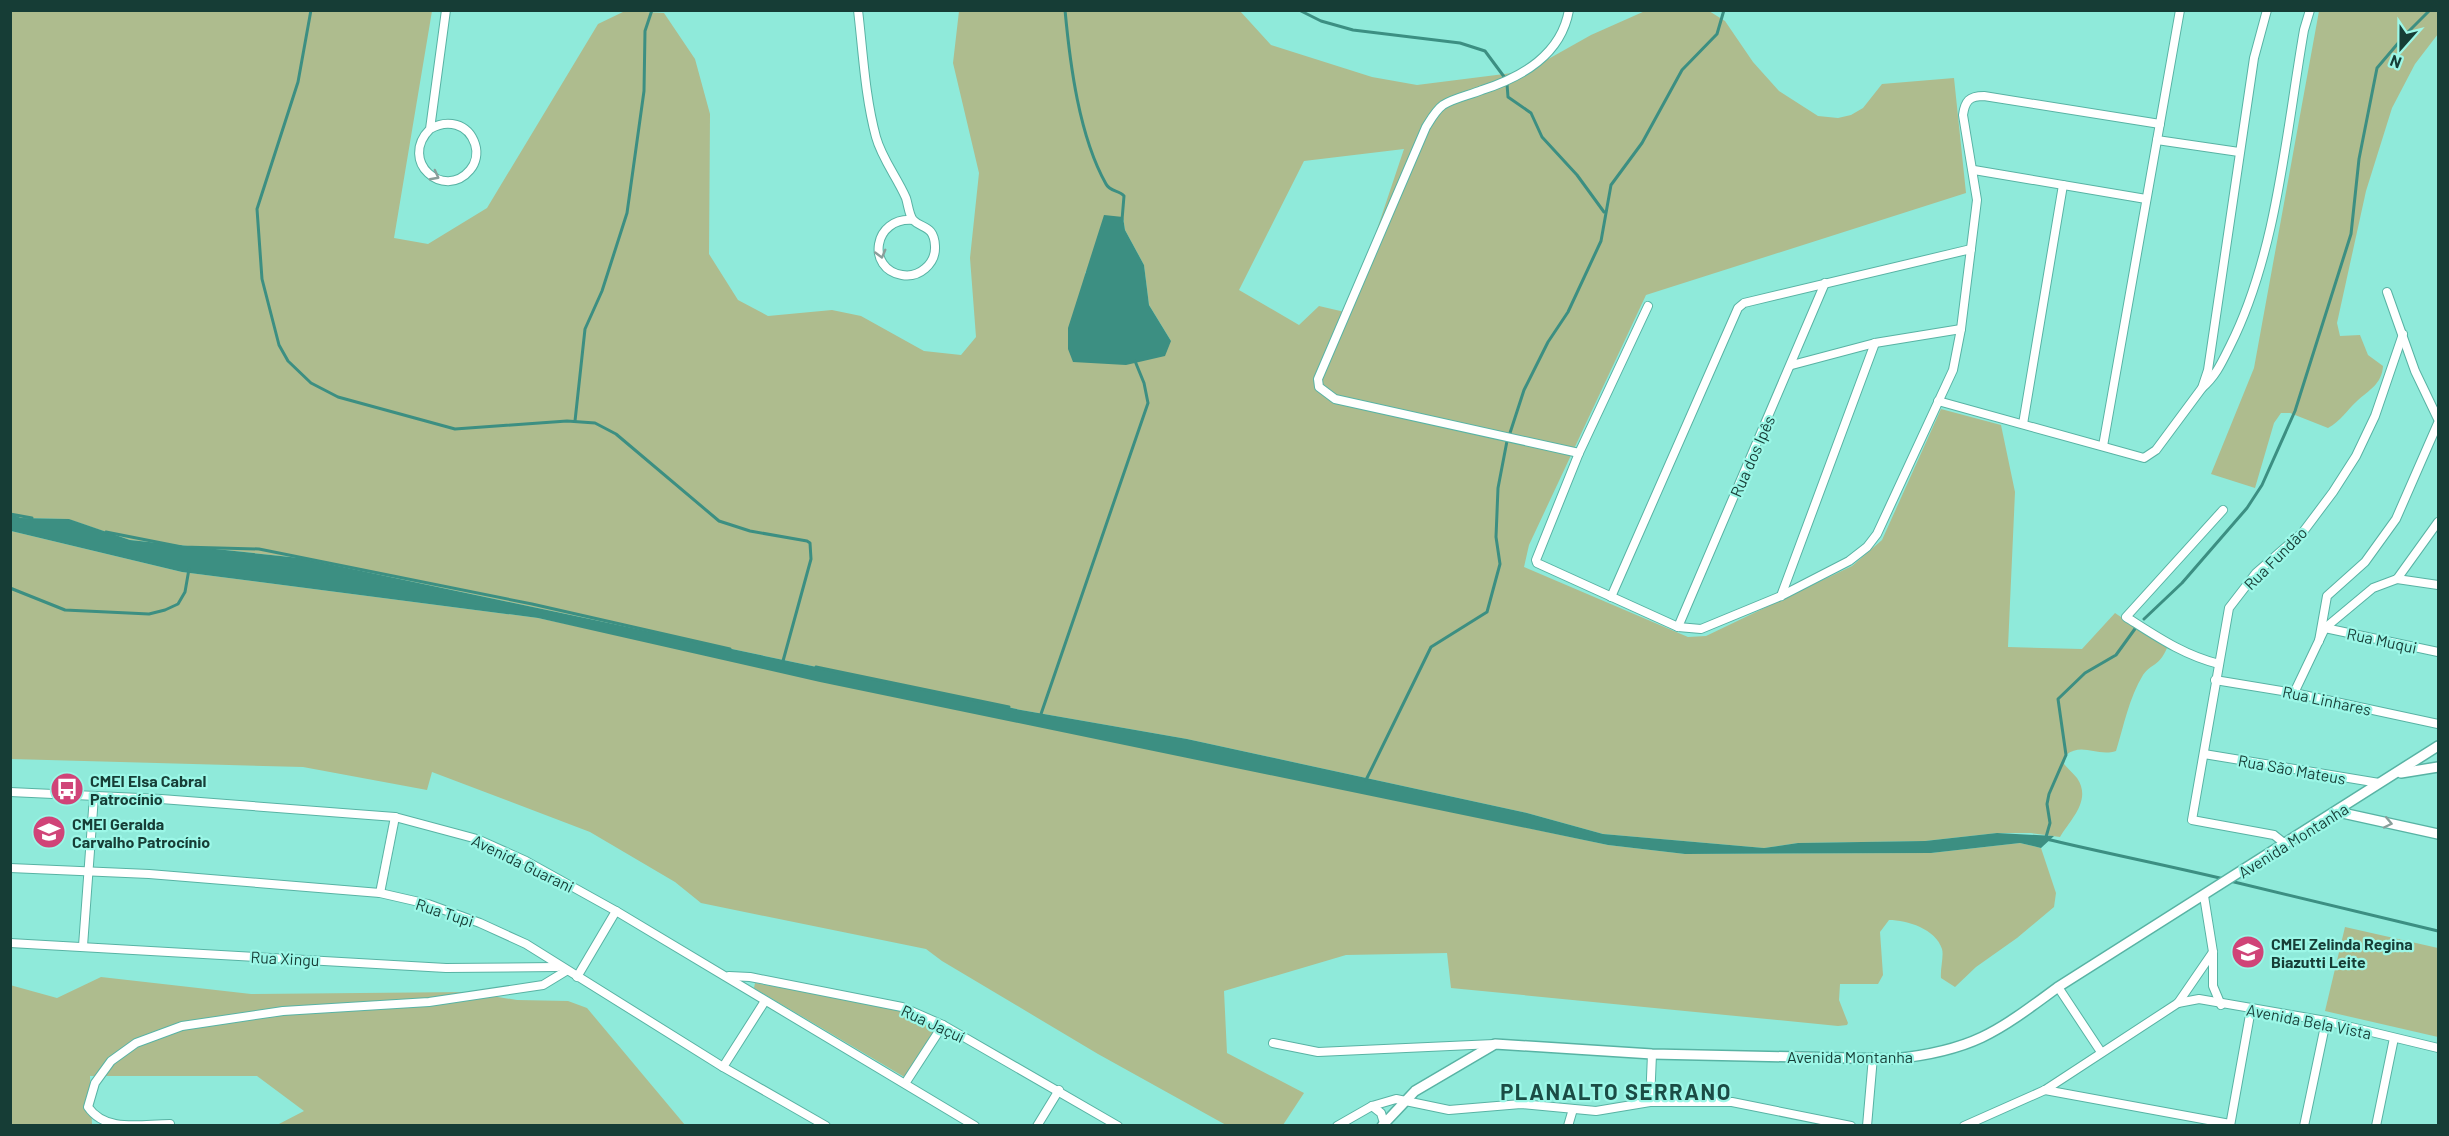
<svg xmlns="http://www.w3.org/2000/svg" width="2449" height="1136" font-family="Barlow,sans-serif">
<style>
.green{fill:#aebc8e;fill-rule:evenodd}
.water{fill:#3c8f82}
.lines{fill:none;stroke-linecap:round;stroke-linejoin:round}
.stream{stroke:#3c8f82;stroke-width:3}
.minor-casing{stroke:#58b3a4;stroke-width:10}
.tertiary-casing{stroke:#58b3a4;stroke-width:12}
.minor{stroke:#fff;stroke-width:8}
.tertiary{stroke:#fff;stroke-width:9}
.oneway{stroke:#8a9e9a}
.labels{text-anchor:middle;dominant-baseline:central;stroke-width:4.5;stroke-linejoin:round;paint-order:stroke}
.street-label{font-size:16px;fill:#163d36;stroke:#9cf7e7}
.poi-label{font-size:16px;font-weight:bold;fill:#163d36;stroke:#9cf7e7;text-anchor:start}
.district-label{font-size:22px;font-weight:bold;letter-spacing:1.5px;fill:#1b4c45;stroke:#9cf7e7}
</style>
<rect width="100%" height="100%" fill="#8feada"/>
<!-- green -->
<g class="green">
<path d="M10 11H432L394 238 428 244 487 208 598 24 625 11 664 13 695 59 710 114 709 254 738 300 768 316 832 310 861 316 924 351 961 355 976 337 970 258 979 173 953 63 959 11H1240L1271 45 1372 77 1417 85 1527 71 1591 35 1645 11H1709L1725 21 1753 62 1779 91 1818 116 1838 118 1851 115 1863 108 1882 84 1954 78 1966 193 1646 295 1529 545 1524 567 1688 637 1706 636 1852 566 1882 540 1941 409 2001 425 2015 492 2008 647 2082 649 2115 613 2167 648C2159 667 2151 663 2143 675 2129 698 2124 725 2116 751 2097 757 2082 742 2066 755L2064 764C2068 769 2073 773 2077 778 2092 800 2071 819 2060 837L2031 833H1997L1925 841 1798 843 1764 848 1603 834 1527 813 1187 739 1021 710 300 558 130 540 68 519 21 518 10 514ZM1404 149 1349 313 1319 306 1299 325 1239 290 1304 161ZM1123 217 1125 230 1144 265 1149 305 1171 341 1085 273Z"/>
<path d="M2319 11H2438V34L2415 64 2392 108 2366 191 2337 323 2340 336 2360 335 2368 355 2383 366C2382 384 2369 390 2357 401 2347 410 2341 421 2328 428L2290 413H2281L2274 423 2255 488 2211 474 2254 368Z"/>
<path d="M11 531 182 572 538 618 1608 845 1685 854 1931 853 2020 843 2041 848 2056 893 2054 907 2017 938 1976 967 1955 987 1941 978C1940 970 1944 956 1942 949 1936 929 1907 920 1889 920L1880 932 1883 975 1878 984H1840L1839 1000 1848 1023 1847 1025 1838 1026 1451 988 1447 953 1346 955 1224 991 1227 1053 1304 1093 1283 1125H1226L1098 1054 942 961 926 949 701 903 675 882 590 832 432 772 427 790 303 767 11 759Z"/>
<polygon points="2345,927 2438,948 2438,1037 2325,1011"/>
<polygon points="101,977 251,994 467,992 517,1000 568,1001 587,1008 685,1125 277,1125 304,1111 257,1076 90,1076 92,1125 11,1125 10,985 57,998"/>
<polygon points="755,983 898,1009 935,1030 906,1078 754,988"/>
</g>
<!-- water -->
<g class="water">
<polygon points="1104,215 1123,217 1125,230 1144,265 1149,305 1171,341 1165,356 1126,365 1073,362 1068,349 1068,328"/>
<polygon points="11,514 21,518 69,519 130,540 300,558 1021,710 1187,739 1527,813 1603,834 1764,848 1798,843 1925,841 1997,833 2054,836 2041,848 2020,843 1931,853 1685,854 1608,845 820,682 538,618 182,572 11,531"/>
</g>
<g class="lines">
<!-- stream -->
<g class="stream">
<polyline points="311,10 298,82 257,209 262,279 279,345 288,361 311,383 338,397 455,429 567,421 595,423 616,434 719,521 750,531 807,541 810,543 811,559 783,661"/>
<path d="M1065 10C1070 64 1079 136 1106 184 1110 192 1119 190 1124 196L1122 220"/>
<polyline points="1299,10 1321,21 1353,30 1460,43 1485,51 1505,78"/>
<polyline points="1507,84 1508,97 1531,113 1542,137 1577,175 1604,212"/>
<polyline points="575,421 585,329 602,291 627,213 644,91 645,31 652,10"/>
<polyline points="1510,433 1524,390 1548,342 1568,312 1601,241 1611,185 1642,143 1682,70 1717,34 1724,10"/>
<polyline points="10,514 32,518"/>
<polyline points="106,532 182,547 259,549 532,604 730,649"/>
<polyline points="10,588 65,610 149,614 165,610 178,604 185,592 189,569"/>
<polyline points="2144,619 2182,583 2247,508 2262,485 2295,411 2351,234 2359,159 2377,68 2405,35 2430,10"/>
<polyline points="816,667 1009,707"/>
<polyline points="1041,714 1148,403 1144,383 1135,361"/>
<polyline points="1366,780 1431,647 1487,612 1500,564 1496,537 1498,488 1507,441"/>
<polyline points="2046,837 2050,823 2047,804 2049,794 2066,755 2058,699 2085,673 2116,655 2137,626"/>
<path d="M2046 839C2105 853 2165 865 2224 879"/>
<polyline points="2230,881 2438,931"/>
</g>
<defs>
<g id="minor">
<path d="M858 10C863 52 865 97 876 137 882 159 897 177 906 198 908 204 909 215 913 220 922 229 934 225 935 246 936 264 919 278 902 275 866 269 873 217 913 220"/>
<path d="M1569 10C1561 55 1522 77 1482 90 1470 95 1454 98 1443 105 1436 110 1431 119 1426 127L1318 379 1319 387 1335 399 1579 453"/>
<path d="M430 129C447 119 468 123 475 144 478 153 476 163 470 170 444 201 398 161 430 129L446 10"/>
<polyline points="2157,140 2239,152"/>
<polyline points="1974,170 2146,199"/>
<polyline points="2387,292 2415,371 2438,419"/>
<path d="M1648 306 1579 453 1536 560 1537 563 1678 627 1701 629 1781 596 1849 561 1867 547 1877 534 1953 370 1961 329 1977 200 1963 115C1965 101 1969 96 1984 96L2160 124"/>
<polyline points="1792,365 1875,343 1961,329"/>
<path d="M2202 388C2216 376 2222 362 2230 346 2277 253 2286 133 2304 30L2310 10"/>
<polyline points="1938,401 2144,458 2156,450 2202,388 2208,370 2254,58 2267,10"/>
<polyline points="2023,424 2063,185"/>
<polyline points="2103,446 2180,10"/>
<polyline points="2397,579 2438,585"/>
<polyline points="1781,596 1875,343"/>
<polyline points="1611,597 1738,308 1744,303 1971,249"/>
<polyline points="1678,627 1825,283"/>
<polyline points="2325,628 2438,652"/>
<polyline points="2319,641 2327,596 2365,562 2396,519 2438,423"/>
<path d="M2219 664C2183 655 2156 636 2126 617L2223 510"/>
<polyline points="2215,680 2294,693 2438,724"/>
<polyline points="2294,693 2325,628 2373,588 2397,579 2438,522"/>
<polyline points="2204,754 2379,783"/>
<polyline points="10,792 161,799 395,817 477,839 526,861 616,911 975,1126"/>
<polyline points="2284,843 2274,835 2192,820 2229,608 2256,573 2303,532 2333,492 2356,456 2375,416 2403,334"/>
<polyline points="10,868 149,874 380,893 428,904 480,923 526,944 723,1067 826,1126"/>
<polyline points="380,893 395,817"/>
<polyline points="2204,896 2213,952 2213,986 2221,1005"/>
<polyline points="10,943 446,968 557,967"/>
<polyline points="83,946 94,796"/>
<polyline points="729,976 750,977 902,1007 943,1025 1118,1126"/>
<polyline points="577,977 616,911"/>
<polyline points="2058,987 2101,1052"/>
<polyline points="2178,1003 2199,999 2326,1021 2438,1048"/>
<polyline points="1273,1043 1318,1052 1494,1044"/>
<polyline points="723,1067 765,1001"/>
<polyline points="906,1082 943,1025"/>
<polyline points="2045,1090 2230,1124"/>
<polyline points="1650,1102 1652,1054"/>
<polyline points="1372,1106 1381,1113 1384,1123"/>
<path d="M170 1124C141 1124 106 1133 88 1107L95 1083 111 1061 136 1043 182 1026 283 1011 429 1002 543 985 566 971"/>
<polyline points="1037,1126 1059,1090"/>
<polyline points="1337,1126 1372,1106 1396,1099 1449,1110 1521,1104 1596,1111 1650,1102 1732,1102 1851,1126"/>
<polyline points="1568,1126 1573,1109"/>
<polyline points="1867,1126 1873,1057"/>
<polyline points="1964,1126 2045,1090 2178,1003 2213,952"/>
<polyline points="2230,1126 2251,1009"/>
<polyline points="2304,1126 2326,1021"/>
<polyline points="2376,1126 2394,1038"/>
</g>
<g id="tertiary">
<polyline points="2401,773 2438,767"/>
<polyline points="2338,812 2438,834"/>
<path d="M1382 1126 1415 1091 1495 1044 1652 1054 1893 1059C1972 1051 1996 1033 2058 987L2438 746"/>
</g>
</defs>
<!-- minor casing -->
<use href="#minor" class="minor-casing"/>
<!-- tertiary casing -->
<use href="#tertiary" class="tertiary-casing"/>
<!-- minor -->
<use href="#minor" class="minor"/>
<!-- tertiary -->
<use href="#tertiary" class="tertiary"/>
</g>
<!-- one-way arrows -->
<defs><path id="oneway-chevron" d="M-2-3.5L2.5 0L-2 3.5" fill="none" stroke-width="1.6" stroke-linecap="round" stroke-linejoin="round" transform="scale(1.5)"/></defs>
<g class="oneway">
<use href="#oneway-chevron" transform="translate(435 176) rotate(28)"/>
<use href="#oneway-chevron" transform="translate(881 254) rotate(75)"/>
<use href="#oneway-chevron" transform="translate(2388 823) rotate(12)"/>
</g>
<!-- icons -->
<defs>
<symbol id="bus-disc" viewBox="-11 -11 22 22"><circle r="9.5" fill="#d04478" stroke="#9cf7e7"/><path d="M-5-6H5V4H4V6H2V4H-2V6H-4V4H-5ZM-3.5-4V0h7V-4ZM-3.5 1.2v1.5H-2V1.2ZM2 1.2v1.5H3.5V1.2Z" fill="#fff"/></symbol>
<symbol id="school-disc" viewBox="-11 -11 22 22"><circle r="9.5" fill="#d04478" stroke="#9cf7e7"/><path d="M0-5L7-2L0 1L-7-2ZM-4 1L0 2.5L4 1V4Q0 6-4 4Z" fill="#fff"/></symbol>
</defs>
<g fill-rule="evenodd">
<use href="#bus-disc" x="48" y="770" width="38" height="38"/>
<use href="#school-disc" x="30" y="813" width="38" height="38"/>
<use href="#school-disc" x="2229" y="933" width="38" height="38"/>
</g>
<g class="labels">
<!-- street labels -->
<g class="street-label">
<text transform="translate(1752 456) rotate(-66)">Rua dos Ipês</text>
<text transform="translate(2275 558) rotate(-45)">Rua Fundão</text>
<text transform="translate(2382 640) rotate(12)">Rua Muqui</text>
<text transform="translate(2327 700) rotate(12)">Rua Linhares</text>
<text transform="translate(2292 769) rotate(10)">Rua São Mateus</text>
<text transform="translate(2293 840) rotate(-32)">Avenida Montanha</text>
<text transform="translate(523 863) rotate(26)">Avenida Guarani</text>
<text transform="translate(445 912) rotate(18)">Rua Tupi</text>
<text transform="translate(285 958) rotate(3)">Rua Xingu</text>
<text transform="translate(2309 1021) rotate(11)">Avenida Bela Vista</text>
<text transform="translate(933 1023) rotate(25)">Rua Jaçuí</text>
<text x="1850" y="1056">Avenida Montanha</text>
</g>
<!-- poi labels -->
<g class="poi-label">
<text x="90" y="780">CMEI Elsa Cabral<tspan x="90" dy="18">Patrocínio</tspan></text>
<text x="72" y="823">CMEI Geralda<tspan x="72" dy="18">Carvalho Patrocínio</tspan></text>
<text x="2271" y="943">CMEI Zelinda Regina<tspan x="2271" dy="18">Biazutti Leite</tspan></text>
</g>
<!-- district labels -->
<g class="district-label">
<text x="1616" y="1091">PLANALTO SERRANO</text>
</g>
</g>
<!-- border -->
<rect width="2449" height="1136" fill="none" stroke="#163d36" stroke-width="24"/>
<!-- north arrow -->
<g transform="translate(2401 48) rotate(201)" stroke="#9cf7e7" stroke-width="4.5" paint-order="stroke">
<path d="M0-4.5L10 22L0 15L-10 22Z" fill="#163d36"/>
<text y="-9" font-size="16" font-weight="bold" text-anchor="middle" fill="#163d36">N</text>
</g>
</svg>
